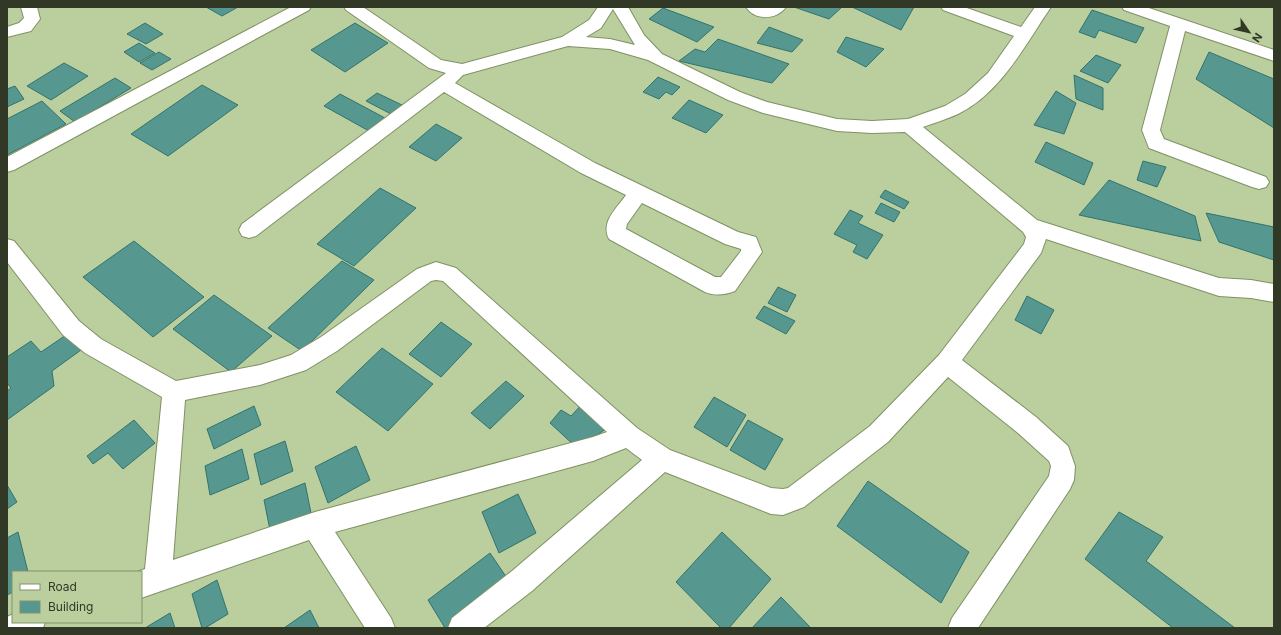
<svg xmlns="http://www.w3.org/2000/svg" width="1281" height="635" font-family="Inter,sans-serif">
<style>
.building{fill:#569790;stroke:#32746d}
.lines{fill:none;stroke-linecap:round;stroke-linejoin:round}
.minor-casing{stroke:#7f9164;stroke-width:2}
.minor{fill:#fff;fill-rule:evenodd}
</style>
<rect width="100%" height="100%" fill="#bace9e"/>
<!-- building -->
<g class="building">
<polygon points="206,7 238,7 222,16"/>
<polygon points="794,7 842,7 829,19"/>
<polygon points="852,7 914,7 901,30"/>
<polygon points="663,8 714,27 697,42 649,19"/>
<polygon points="1092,10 1144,28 1136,43 1099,30 1095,38 1079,32"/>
<polygon points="145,23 163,34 146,44 127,34"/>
<polygon points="355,23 388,43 345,72 311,50"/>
<polygon points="769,27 803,40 792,52 757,43"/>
<polygon points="846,37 884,49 866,67 837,52"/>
<polygon points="718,39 789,64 772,83 679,61 695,49 705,52"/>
<polygon points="139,43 155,53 139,62 124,52"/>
<polygon points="159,52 171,59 152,70 140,63"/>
<polygon points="1209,52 1274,79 1274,128 1196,79"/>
<polygon points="1096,55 1121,65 1108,83 1080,71"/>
<polygon points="64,63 88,76 51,100 27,86"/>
<polygon points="1074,75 1103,88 1103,110 1076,99"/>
<polygon points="658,77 680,87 672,95 666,92 659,99 643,92"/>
<polygon points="115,78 131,88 75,122 60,111"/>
<polygon points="202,85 238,105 168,156 131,134"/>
<polygon points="15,86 24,99 7,107 7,89"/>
<polygon points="1056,91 1076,103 1064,134 1034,125"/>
<polygon points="377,93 402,105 391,114 366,101"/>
<polygon points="340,94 385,118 369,131 324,106"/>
<polygon points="689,100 723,115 706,133 672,118"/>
<polygon points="42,101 66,124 7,155 7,119"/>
<polygon points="436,124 462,138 436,161 409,147"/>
<polygon points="1046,142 1093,163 1084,185 1035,162"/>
<polygon points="1143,161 1166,167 1157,187 1137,180"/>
<polygon points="1109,180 1195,216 1201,241 1079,215"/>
<polygon points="380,188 416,208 354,266 317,244"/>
<polygon points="885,190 909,202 904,209 880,197"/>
<polygon points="881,203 900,212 894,222 875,213"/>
<polygon points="850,210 863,216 858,223 883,235 867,259 853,252 857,245 834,234"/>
<polygon points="1206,213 1274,227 1274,260 1219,242"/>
<polygon points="134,241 204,297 153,337 83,277"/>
<polygon points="342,261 374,280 302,351 268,328"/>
<polygon points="778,287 796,295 787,312 768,303"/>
<polygon points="214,295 272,336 231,372 173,329"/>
<polygon points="1027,296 1054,310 1041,334 1015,320"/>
<polygon points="764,306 795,321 786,334 756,318"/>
<polygon points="441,322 472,344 441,377 409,354"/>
<polygon points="66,335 81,350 52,371 54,386 7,420 7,391 11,388 7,383 7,357 31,341 41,352"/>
<polygon points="382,348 433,384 388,431 336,392"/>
<polygon points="506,381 524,396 490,429 471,413"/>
<polygon points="714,397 746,415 727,447 694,427"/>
<polygon points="585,401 612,425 577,448 550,423 561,410 571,416"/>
<polygon points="254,406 261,425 214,449 207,429"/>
<polygon points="134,420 155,443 123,469 108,453 93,464 87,456"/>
<polygon points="748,420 783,439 765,470 730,450"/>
<polygon points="285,441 293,471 261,485 254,454"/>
<polygon points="356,446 370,480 328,503 315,467"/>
<polygon points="242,449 249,479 210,495 205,466"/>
<polygon points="868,481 969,552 941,603 837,526"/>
<polygon points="305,483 311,513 270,530 264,500"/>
<polygon points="7,485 17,502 7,509"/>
<polygon points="518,494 536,533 499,553 482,512"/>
<polygon points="1119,512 1163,537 1146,561 1235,628 1173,628 1085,559"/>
<polygon points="18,532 28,572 13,572 13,592 7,595 7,538"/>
<polygon points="722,532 771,579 729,628 721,628 676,582"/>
<polygon points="490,553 509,581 450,628 445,628 428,600"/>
<polygon points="217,580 228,614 205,628 202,628 192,594"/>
<polygon points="781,597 811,628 752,628"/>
<polygon points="310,610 319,628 284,628"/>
<polygon points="170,613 175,628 145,628"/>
</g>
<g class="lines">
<defs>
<g id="minor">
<polygon points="21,7 37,7 40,19 31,31 7,37 7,27 19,23 24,18"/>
<polygon points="291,7 311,7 309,10 14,170 7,172 7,157"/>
<path d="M344 7H363L441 60 462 64 562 37 589 20 598 7H628L644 35 662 54 740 92 767 102 837 119 872 121 908 119 945 106 965 94 988 73 1014 36 943 10 941 7H964L1021 27 1035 7H1051C1025 45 1001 93 958 114 947 119 934 123 923 127L1037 220 1219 278 1251 280 1274 284V302L1251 298 1219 296 1046 239 1041 253 962 360 1036 417 1068 446 1075 466 1074 480 1070 489 978 628H948L952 618 1049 476 1051 466 1049 461 1018 433 948 377 888 442 804 507 783 515 771 514 665 472 532 591 484 628H448L452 618 512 571 642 460 626 448 593 461 335 532 391 618 395 628H365L309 540 141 598V572H137L145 569 162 397 85 353 63 335 7 262V239L14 241 79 321 101 339 176 381 260 365 291 355 321 337 417 269 436 262 456 268 637 428 670 450 771 488 783 489 788 488 870 426 939 355 1024 244 1026 237 1023 232 905 132 872 133 837 131 763 113 728 100 648 60 610 49 568 46 463 75 455 83 595 163 738 232 756 237 762 252 735 291C725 295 715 296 705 292L609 239C600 222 617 208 626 195L581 173 444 92 256 236 249 238 242 236 239 230 242 224 446 73 429 68 346 10ZM613 9 635 45 610 39 586 37 601 28ZM642 203 725 244 741 249V251L721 277H715L626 229 627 224ZM436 280 443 281 607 432 593 437 315 512 173 560 185 400 260 385 306 370 337 351 431 281Z"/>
<path d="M746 7H786C777 20 755 21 746 7Z"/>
<polygon points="1122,7 1146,7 1274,50 1274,61 1185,31 1160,130 1164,139 1266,177 1269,182 1266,187 1259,189 1252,187 1149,148 1142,130 1170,26 1124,10"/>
<polygon points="13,614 13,622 45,622 43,628 7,628 7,617"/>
</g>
</defs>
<!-- minor casing -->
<use href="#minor" class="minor-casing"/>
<!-- minor -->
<use href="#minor" class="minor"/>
</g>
<!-- border -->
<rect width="1281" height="635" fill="none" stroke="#313926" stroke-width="16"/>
<!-- legend -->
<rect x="12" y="571" width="130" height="52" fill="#bace9e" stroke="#83926e"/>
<rect x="20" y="584" width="20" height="6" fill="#ffffff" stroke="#83926e"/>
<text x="48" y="591" font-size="12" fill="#313926">Road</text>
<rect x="20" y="601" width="20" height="12" fill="#569790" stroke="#83926e"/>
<text x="48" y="611" font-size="12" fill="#313926">Building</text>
<!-- north arrow -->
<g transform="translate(1249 32) rotate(124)" stroke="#bace9e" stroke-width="3" paint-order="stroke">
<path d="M0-3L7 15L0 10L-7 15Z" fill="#313926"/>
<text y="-6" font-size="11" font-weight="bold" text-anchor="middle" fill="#313926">N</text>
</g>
</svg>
